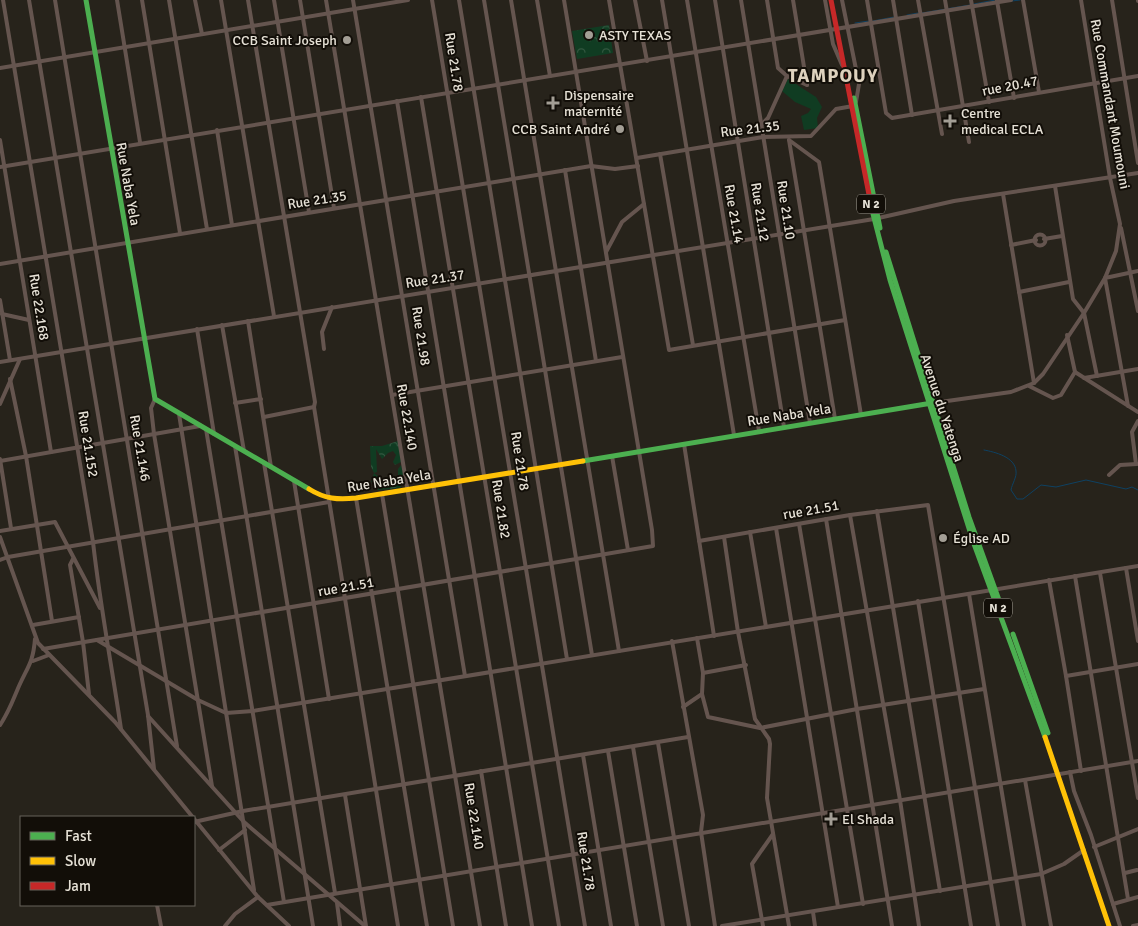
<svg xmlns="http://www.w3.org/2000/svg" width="1138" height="926" font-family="Signika,sans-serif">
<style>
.grass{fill:#103c22}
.forest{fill:url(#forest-crowns)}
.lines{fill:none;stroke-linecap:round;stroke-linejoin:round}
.stream{stroke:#0e4162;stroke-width:1}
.street{stroke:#65554f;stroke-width:4}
.fast{stroke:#4caf50;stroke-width:5}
.slow{stroke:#ffc107;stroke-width:5}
.jam{stroke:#c62828;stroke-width:5}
.poi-dot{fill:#a39e95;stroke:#120e08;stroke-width:2}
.labels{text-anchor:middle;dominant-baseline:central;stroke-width:4;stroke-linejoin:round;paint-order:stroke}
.shield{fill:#120e08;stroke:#a6a298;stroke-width:1}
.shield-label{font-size:12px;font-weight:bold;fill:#e6e1d6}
.poi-label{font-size:14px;fill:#e6e1d6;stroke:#120e08;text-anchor:start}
.street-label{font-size:14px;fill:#e6e1d6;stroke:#120e08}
.district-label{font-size:19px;font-weight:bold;letter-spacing:1px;fill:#ded2be;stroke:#120e08}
</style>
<defs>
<pattern id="forest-crowns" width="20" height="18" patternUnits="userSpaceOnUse" patternTransform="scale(1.25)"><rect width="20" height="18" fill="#103c22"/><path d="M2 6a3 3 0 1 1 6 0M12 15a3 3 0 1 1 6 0" fill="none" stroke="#335841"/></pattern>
</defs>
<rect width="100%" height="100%" fill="#27231b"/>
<!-- grass -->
<polygon class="grass" points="788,79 816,97 822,107 817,118 818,128 804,130 801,116 808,113 811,109 795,102 782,91"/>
<!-- forest -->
<g class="forest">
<polygon points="609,25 613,53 577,59 572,31"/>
<polygon points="398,441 401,462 395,465 393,462 396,455 393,451 388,453 382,459 376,449 377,472 374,473 371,467 370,446 382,446"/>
<polygon points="401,465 405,480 400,488 378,490 376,484 371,482 374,473 382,480 398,481 398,469"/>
</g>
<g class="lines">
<!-- stream -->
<g class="stream">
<polyline points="1012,1 1020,0"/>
<polyline points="974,4 995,0"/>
<polyline points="922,13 970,5"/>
<polyline points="907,15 918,13"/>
<polyline points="873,21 894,17"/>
<polyline points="855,23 869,21"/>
<path d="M984 450C995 452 1015 457 1016 471 1017 477 1012 484 1011 490L1017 499H1023L1041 485 1056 487 1086 480 1126 489 1132 487 1138 490"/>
</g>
<!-- street -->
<g class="street">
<path d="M3 0 93 542C100 605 112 667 121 729"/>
<polyline points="29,0 148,715 154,769"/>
<polyline points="55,0 177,746"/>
<polyline points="117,0 140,142"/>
<polyline points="142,0 180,233"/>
<polyline points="169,0 207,229"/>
<polyline points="195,0 202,34"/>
<polyline points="221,0 274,316"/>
<polyline points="248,0 315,402 314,407 398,926"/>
<polyline points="274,0 309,212"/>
<polyline points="300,0 334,208"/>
<polyline points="326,0 480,926"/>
<polyline points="353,0 465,676"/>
<polyline points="432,0 585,926"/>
<polyline points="459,0 567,659"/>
<polyline points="484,0 592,655"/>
<polyline points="511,0 619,651"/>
<polyline points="537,0 550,76"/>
<polyline points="609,0 669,350 845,320"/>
<polyline points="635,0 647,61"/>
<polyline points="662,0 734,435"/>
<polyline points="687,0 759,431"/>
<polyline points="715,0 784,427"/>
<polyline points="741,0 810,423"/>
<polyline points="767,0 778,68 787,76 807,85"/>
<polyline points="793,0 807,85"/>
<polyline points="825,0 833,44 842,65"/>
<polyline points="842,0 859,84 856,102"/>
<polyline points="867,0 886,113 892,118 1138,76"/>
<polyline points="893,0 912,115"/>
<polyline points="918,0 942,134"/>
<polyline points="945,0 969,142"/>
<polyline points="971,0 989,102"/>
<polyline points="1023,0 1039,92"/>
<polyline points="1112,0 1138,163"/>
<polyline points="1138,0 1138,1"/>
<polyline points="997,1 1014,98"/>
<polyline points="0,68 408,0"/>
<polyline points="421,97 559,926"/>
<polyline points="397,101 532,926"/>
<polyline points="761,125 768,118 787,76"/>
<polyline points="217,130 232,225"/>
<polyline points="0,140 51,452"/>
<polyline points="789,140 819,162 861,415"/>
<polyline points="789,140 835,419"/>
<polyline points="660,154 693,345"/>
<polyline points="637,158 763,137 811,136 836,109 853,106"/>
<polyline points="0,167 1011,0"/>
<polyline points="565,170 596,361"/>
<polyline points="1055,186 1073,299 1084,313 1097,376"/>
<polyline points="1003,194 1034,383"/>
<polyline points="1121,228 1138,311"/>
<circle cx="1040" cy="240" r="5.5"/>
<polyline points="1044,239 1062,236"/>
<polyline points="1011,245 1036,240"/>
<polyline points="606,252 622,222 644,204"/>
<polyline points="0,264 591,166 615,169 638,166"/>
<polyline points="1019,292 1069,282"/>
<polyline points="0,300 10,360"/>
<polyline points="2,314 29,320"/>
<polyline points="248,321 271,467"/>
<polyline points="222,325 244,451"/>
<polyline points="197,329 214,434"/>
<polyline points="324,349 322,332 332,307"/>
<polyline points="0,362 874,219 954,201 1138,173"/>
<polyline points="1075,372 1138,412"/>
<polyline points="1084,378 1138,369"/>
<polyline points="10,379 26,456 52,621"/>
<polyline points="1029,386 1053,398 1061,395 1075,372 1067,335"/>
<polyline points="392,395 622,357"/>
<polyline points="155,399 151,408 154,434 212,786"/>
<polyline points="235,403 261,399"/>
<polyline points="933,403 1011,392 1034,383 1043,374 1084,313 1105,278 1116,251 1120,224 1110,178 1081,0"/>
<polyline points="0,404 20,359"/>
<polyline points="1128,406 1105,278 1138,271"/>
<polyline points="179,414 254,890"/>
<polyline points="264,417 314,407"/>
<polyline points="206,429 284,902"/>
<polyline points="684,444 714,636"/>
<polyline points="235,446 313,926"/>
<polyline points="612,456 628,550"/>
<polyline points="0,459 11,528"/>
<polyline points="0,461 200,426"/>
<polyline points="264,463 335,893"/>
<polyline points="1136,464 1132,432 1138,421"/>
<polyline points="1109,475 1120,465 1137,464"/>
<polyline points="294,481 329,699"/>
<polyline points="382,494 453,926"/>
<polyline points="356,498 427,926"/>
<polyline points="877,511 940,891"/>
<polyline points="850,515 900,800 919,926"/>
<polyline points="826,519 892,926"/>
<polyline points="799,524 863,904"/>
<polyline points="776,528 838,907"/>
<polyline points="0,531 55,522 100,608"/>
<polyline points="750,532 766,627"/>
<polyline points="0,537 38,643 115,722 258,897 289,926"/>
<polyline points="724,537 738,632 755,719 769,739 770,744 767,798 789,926"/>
<polyline points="699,541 850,515 928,505 998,926"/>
<polyline points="73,559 70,565 83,642 89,694"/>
<polyline points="0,560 8,557 329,502"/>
<polyline points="1126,568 1138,641"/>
<polyline points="1100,573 1138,798"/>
<polyline points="1075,576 1128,899"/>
<polyline points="1049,580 1066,676"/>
<polyline points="969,594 1024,926"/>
<polyline points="918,601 971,926"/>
<polyline points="33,625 79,617"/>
<polyline points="97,640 198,700 226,713 253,711 1138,566"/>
<polyline points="672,641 703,815 701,832 715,926"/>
<polyline points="43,649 653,546 652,530 564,0"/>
<polyline points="33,661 49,655"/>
<polyline points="703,673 746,665"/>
<polyline points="702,694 708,717 760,728 857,709 984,689"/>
<polyline points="683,707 702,694 703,673 697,638"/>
<polyline points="148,716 244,822 365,926"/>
<path d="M0 725C9 712 13 700 19 686 28 666 33 663 35 639"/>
<polyline points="658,743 689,926"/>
<polyline points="633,747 663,926"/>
<polyline points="608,751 637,926"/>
<polyline points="583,755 611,926"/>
<polyline points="481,771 506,926"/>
<polyline points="1081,771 1066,676 1138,664"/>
<polyline points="1070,772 1074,791 1091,835 1120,926"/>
<polyline points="1025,780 1051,926"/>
<polyline points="345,795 366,926"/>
<polyline points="194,822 243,811 688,737"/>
<polyline points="1094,847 1138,829"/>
<polyline points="219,850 245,830"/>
<polyline points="1125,873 1137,870"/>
<polyline points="337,903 340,926"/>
<polyline points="1113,904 1138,897"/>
<polyline points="157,905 161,926"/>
<polyline points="267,905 1138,761"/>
<polyline points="813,912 815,926"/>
<polyline points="225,926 235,914 258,897"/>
<polyline points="722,926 1041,874 1064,864 1084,850"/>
<polyline points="763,926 752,864 773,834"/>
<polyline points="1133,926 1138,925"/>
</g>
<!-- fast -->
<g class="fast">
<polyline points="86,0 155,399 309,489"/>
<polyline points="854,98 880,228"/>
<polyline points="872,210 890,280 974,544 1045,737"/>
<polyline points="886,252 969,517 999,600"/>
<polyline points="583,461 932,403"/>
<polyline points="1013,634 1048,733"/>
</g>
<!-- slow -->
<g class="slow">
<path d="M309 489C325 499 338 500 356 498L583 461"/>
<polyline points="1045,737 1109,926"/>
</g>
<!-- jam -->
<polyline class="jam" points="831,0 872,210"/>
</g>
<!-- markers -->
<g class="poi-dot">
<circle cx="589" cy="35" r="5"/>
<circle cx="347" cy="40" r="5"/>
<path d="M550.5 95.5h5v5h5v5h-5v5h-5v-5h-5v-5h5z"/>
<path d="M947.5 113.5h5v5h5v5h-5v5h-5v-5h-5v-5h5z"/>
<circle cx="620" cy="129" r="5"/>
<circle cx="943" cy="538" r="5"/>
<path d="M828.5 811.5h5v5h5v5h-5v5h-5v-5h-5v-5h5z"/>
</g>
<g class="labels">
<!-- shield labels -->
<g class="shield">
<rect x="857" y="194.5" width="28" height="19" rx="4"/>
<rect x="984" y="598.5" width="28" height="19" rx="4"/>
</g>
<g class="shield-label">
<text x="871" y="204">N 2</text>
<text x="998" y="608">N 2</text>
</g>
<!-- poi labels -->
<g class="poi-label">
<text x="599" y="35">ASTY TEXAS</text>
<text x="337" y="40" text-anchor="end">CCB Saint Joseph</text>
<text x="564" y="95">Dispensaire<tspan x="564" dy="16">maternité</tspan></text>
<text x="961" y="113">Centre<tspan x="961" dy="16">medical ECLA</tspan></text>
<text x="610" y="129" text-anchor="end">CCB Saint André</text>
<text x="953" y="538">Église AD</text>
<text x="842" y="819">El Shada</text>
</g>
<!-- street labels -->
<g class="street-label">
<text transform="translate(454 62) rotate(81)">Rue 21.78</text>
<text transform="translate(1010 86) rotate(-11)">rue 20.47</text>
<text transform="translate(1110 104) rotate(80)">Rue Commandant Moumouni</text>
<text transform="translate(750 129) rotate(-7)">Rue 21.35</text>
<text transform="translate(128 184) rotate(80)">Rue Naba Yela</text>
<text transform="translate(317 200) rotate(-9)">Rue 21.35</text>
<text transform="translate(786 210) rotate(81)">Rue 21.10</text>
<text transform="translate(760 212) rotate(81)">Rue 21.12</text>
<text transform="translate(734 214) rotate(80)">Rue 21.14</text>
<text transform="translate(435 279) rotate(-9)">Rue 21.37</text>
<text transform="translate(39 307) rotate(81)">Rue 22.168</text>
<text transform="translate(421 336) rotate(81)">Rue 21.98</text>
<text transform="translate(942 408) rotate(72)">Avenue du Yatenga</text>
<text transform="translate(789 415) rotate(-9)">Rue Naba Yela</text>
<text transform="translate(407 417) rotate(80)">Rue 22.140</text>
<text transform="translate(88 444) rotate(81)">Rue 21.152</text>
<text transform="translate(140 448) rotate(80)">Rue 21.146</text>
<text transform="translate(520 461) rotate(81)">Rue 21.78</text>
<text transform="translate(389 481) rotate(-9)">Rue Naba Yela</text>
<text transform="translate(501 509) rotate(81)">Rue 21.82</text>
<text transform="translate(811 510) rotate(-10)">rue 21.51</text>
<text transform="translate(346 587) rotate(-10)">rue 21.51</text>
<text transform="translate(474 816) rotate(81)">Rue 22.140</text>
<text transform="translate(586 861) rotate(81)">Rue 21.78</text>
</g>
<!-- district labels -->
<g class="district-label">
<text x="833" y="76">TAMPOUY</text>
</g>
</g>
<!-- legend -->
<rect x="20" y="816" width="175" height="90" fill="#120e08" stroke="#67625a"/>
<rect x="30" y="832" width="25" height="8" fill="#4caf50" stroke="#67625a"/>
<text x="65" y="841" font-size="15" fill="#e6e1d6">Fast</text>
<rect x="30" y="857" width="25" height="8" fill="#ffc107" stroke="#67625a"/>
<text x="65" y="866" font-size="15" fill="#e6e1d6">Slow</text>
<rect x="30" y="882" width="25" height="8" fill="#c62828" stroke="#67625a"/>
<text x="65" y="891" font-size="15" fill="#e6e1d6">Jam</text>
</svg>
